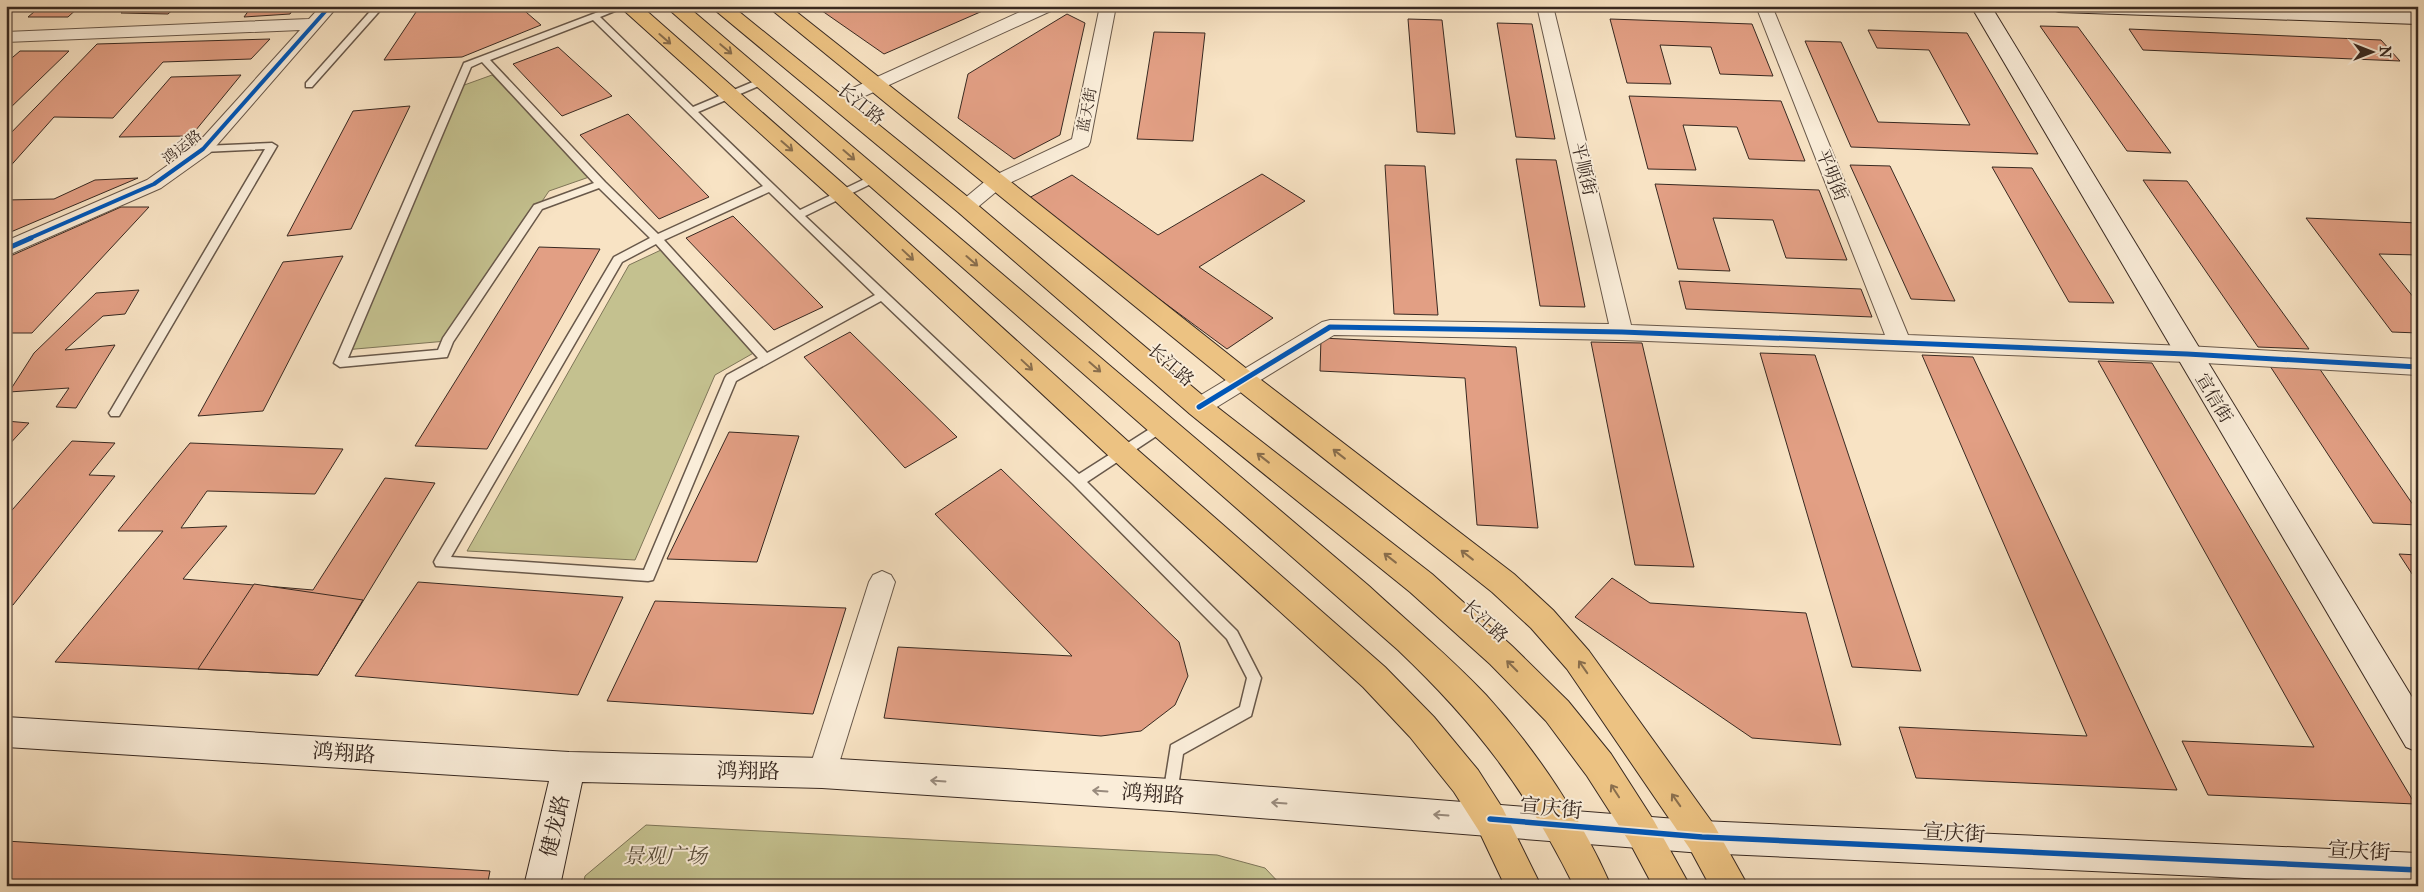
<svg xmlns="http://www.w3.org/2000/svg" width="2424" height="892" font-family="'IM FELL Great Primer','Noto Serif SC',serif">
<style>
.green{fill:#c4c18f;stroke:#7e7558}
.building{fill:#e29f84;stroke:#382921}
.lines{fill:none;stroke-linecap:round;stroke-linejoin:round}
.lane-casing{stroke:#68584a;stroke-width:3}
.street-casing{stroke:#68584a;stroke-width:2}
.secondary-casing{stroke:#382921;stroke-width:2}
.primary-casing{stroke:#382921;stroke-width:2}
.lane{fill:#faedd9;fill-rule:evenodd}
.street{fill:#faedd9;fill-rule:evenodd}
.secondary{fill:#faedd9;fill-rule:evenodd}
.primary{fill:#ecc282;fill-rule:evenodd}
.cycleway-far2-casing{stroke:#faedd9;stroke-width:6}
.cycleway-far1-casing{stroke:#faedd9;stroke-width:8}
.cycleway-casing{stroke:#faedd9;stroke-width:9}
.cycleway-far2{stroke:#0057b8;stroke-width:4}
.cycleway-far1{stroke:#0057b8;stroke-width:5}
.cycleway{stroke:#0057b8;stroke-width:5.5}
.oneway{stroke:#896e4d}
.oneway2{stroke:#998b7d}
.labels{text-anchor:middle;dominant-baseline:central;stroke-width:4;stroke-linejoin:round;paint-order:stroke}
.far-street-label{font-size:15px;fill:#382921;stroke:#faedd9}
.street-label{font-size:18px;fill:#382921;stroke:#faedd9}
.near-street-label{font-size:21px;fill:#382921;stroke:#faedd9}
.near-park-label{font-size:21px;font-style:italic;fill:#5b4f3c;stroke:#faedd9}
</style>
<rect width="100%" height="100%" fill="#f8e3c4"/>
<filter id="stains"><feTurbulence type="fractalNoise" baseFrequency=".004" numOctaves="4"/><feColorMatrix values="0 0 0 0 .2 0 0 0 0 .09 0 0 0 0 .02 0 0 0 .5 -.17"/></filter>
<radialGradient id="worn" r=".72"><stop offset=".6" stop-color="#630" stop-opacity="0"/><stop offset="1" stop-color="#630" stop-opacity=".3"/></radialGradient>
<!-- green -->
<g class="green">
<polygon points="492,75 592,176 549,191 447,341 344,350 456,88"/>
<polygon points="661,250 757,351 715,375 635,560 467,551 629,265"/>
<polygon points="646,825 1217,855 1265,868 1282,886 583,886 585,876"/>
</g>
<!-- building -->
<g class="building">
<polygon points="41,6 80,6 68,17 28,17"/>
<polygon points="129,6 177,6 168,14 121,13"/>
<polygon points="252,6 295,6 290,14 244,17"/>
<polygon points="420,6 519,6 541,25 462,57 384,60"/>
<polygon points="815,6 994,6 884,54"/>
<polygon points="1166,6 1215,6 1215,11 1165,9"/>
<polygon points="1067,14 1085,23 1060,135 1014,159 958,118 968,74"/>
<polygon points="1408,19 1442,20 1455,134 1417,132"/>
<polygon points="1610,19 1752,24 1773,76 1720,74 1711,47 1660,45 1671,84 1627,83"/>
<polygon points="1497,23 1532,24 1555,139 1516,137"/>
<polygon points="2040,26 2078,27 2171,153 2127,151"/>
<polygon points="2129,29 2381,40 2400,61 2143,50"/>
<polygon points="1868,30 1967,33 2038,154 1851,147 1805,41 1841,42 1878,122 1970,125 1929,50 1877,48"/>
<polygon points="1154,32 1205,33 1193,141 1137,139"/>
<polygon points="270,39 251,59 163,62 113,118 54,117 6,171 6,138 97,44"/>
<polygon points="558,47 612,96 562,116 513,64"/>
<polygon points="20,51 69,51 6,112 6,63"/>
<polygon points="241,75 191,136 119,137 171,77"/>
<polygon points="1629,96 1781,101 1805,161 1749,159 1737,127 1683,125 1696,170 1648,169"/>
<polygon points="410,106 351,229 287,236 353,111"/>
<polygon points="628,114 709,197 659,219 580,135"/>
<polygon points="1516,159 1556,160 1585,307 1540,306"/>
<polygon points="1385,165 1425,166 1438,315 1394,314"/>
<polygon points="1850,165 1890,166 1955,301 1911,299"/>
<polygon points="1992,167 2032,168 2114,303 2069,302"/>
<polygon points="1262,174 1305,201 1199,267 1273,318 1227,349 1025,200 1072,175 1158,235"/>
<polygon points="138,178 6,234 6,200 54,199 95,180"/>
<polygon points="2143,180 2187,181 2309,349 2258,347"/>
<polygon points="1655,184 1819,190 1847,260 1786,258 1773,220 1713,218 1730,271 1678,269"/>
<polygon points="121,207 149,207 32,333 10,333 6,337 6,258"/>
<polygon points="733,216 823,307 774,330 686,238"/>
<polygon points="2306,218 2418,223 2418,255 2379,254 2418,303 2418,333 2392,332"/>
<polygon points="539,247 600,249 487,449 415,446"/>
<polygon points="343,256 263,411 198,416 283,262"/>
<polygon points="1679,281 1861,289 1872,317 1686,309"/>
<polygon points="139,290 125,314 103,316 65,350 115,345 76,408 56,407 69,388 9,392 34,353 96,293"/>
<polygon points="850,332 957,437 905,468 804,357"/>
<polygon points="1321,338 1516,347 1538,528 1477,525 1465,378 1320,371"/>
<polygon points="1591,342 1642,343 1694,567 1635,565"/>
<polygon points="1760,353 1815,355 1921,671 1852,667"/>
<polygon points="1922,355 1973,357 2177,790 1916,778 1899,727 2087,736"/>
<polygon points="2098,361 2152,363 2415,804 2208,795 2182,741 2314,747"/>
<polygon points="2268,363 2317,365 2418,512 2418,525 2373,523"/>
<polygon points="6,421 29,423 6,448"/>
<polygon points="729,432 799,436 757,562 667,559"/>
<polygon points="72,441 115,443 89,475 115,476 13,605 6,605 6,517"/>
<polygon points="190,443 343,449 315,494 207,491 181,528 227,526 183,579 313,590 385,478 435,483 318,675 55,662 163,531 118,531"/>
<polygon points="1001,469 1179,642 1188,676 1175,705 1141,731 1101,736 884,718 898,647 1072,656 935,514"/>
<polygon points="2399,554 2418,555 2418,583"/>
<polygon points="1612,578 1650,603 1806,613 1841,745 1752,738 1575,617"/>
<polygon points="418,582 623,597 578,695 355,676"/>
<polygon points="254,584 363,600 318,675 198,669"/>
<polygon points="655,601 846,608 813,714 607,701"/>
<polygon points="6,841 490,871 487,886 6,886"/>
</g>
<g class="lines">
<defs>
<g id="lane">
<polygon points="375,6 384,6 312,87 306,87 306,83"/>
<path d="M614 6H627L600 17 693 107 760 79H766V83L698 112 800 210 871 176H879V180L805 216 1079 474 1159 423H1167L1169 426 1167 429 1087 482 1237 631 1261 678 1251 716 1183 754 1176 800 1171 802 1166 800 1163 795 1171 745 1240 707 1247 678 1227 639 1073 484 881 301 736 381 653 580 648 581 436 566 434 562 436 558 614 257 650 238 599 188 542 209 453 342 447 357 340 367 334 363 464 63ZM593 20 763 186 658 234 605 182 490 60ZM482 62 594 183 534 205 443 338 438 350 348 358 471 67ZM769 192 875 295 767 353 664 240ZM656 244 758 358 727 375 725 378 644 570 451 557 622 262Z"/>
<polygon points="272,143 277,146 119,416 111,416 109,413 111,410 265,149 203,152 198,149 203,146"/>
</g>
<g id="street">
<polygon points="321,6 338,6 210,153 161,188 6,256 6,241 147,180 196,145 300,30 6,42 6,32 309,19"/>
<polygon points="1033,6 1055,6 1053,10 843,106 831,106 828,102 831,98"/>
<polygon points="1100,6 1116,6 1090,142 1088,146 1003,186 973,211 966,213 959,211 956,207 959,203 989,178 1072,139"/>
<polygon points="1537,6 1553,6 1631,325 1885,335 1756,6 1772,6 1908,335 2187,346 2418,359 2418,375 2187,362 1622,340 1334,335 1207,413 1199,415 1191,413 1187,407 1191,401 1322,322 1330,320 1609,324"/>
<polygon points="882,571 891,575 895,582 836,773 832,782 822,786 812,782 808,773 869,582 873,575"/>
</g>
<g id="secondary">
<polygon points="1971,6 1991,6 2418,707 2418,752 2406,747"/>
<polygon points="2049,6 2241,6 2418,12 2418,24 2059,12 2052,10"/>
<polygon points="6,717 569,752 822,758 1171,779 1702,821 2418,853 2418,886 1702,853 1171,811 822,788 582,782 560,886 524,886 549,781 6,747"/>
</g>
<g id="primary">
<polygon points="619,6 641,6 849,189 1132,445 1385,667 1434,717 1478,770 1503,809 1541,886 1505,886 1479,831 1454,792 1410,737 1363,687 1112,459 833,199"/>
<path d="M665 6H687L1369 586C1408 622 1449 656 1486 695 1536 750 1581 817 1611 886H1574C1527 791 1475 723 1398 650Z"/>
<polygon points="710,6 732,6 974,202 1208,400 1432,574 1512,646 1568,701 1611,754 1654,821 1690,886 1653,886 1630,843 1587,776 1546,721 1490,664 1410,592 1190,414 958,212"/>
<polygon points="767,6 789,6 1252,373 1514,574 1553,610 1589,651 1714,825 1748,886 1710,886 1690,849 1567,669 1531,628 1492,592 1234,387"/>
</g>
</defs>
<!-- lane casing -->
<use href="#lane" class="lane-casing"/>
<!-- street casing -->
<use href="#street" class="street-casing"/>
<!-- secondary casing -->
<use href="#secondary" class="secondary-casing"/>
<!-- primary casing -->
<use href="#primary" class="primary-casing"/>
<!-- lane -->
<use href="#lane" class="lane"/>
<!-- street -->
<use href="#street" class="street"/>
<!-- secondary -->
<use href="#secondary" class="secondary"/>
<!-- primary -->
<use href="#primary" class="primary"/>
<defs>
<polyline id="cycleway-far2" points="28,239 154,184 203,149 330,6"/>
<g id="cycleway-far1">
<polyline points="6,249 31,238"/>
<polyline points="1199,407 1330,327 1622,332 2187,354 2418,367"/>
</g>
<polyline id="cycleway" points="1490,819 1702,837 2418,870"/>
</defs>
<!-- cycleway-far2 casing -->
<use href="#cycleway-far2" class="cycleway-far2-casing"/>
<!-- cycleway-far1 casing -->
<use href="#cycleway-far1" class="cycleway-far1-casing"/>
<!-- cycleway casing -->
<use href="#cycleway" class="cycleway-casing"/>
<!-- cycleway-far2 -->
<use href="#cycleway-far2" class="cycleway-far2"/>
<!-- cycleway-far1 -->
<use href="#cycleway-far1" class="cycleway-far1"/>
<!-- cycleway -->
<use href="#cycleway" class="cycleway"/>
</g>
<!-- one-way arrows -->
<defs><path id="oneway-shaft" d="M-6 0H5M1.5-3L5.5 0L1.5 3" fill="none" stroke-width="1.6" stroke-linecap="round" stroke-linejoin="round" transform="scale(1.25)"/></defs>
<g class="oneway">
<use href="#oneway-shaft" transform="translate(665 39) rotate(41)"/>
<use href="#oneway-shaft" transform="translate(726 49) rotate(40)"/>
<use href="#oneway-shaft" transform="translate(787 146) rotate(41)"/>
<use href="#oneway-shaft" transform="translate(849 155) rotate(41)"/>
<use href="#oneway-shaft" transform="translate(908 255) rotate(43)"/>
<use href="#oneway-shaft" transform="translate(972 261) rotate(41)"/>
<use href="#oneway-shaft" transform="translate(1027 365) rotate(43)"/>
<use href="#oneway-shaft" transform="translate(1095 367) rotate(41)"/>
<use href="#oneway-shaft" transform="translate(1339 454) rotate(-142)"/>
<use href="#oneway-shaft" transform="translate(1263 458) rotate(-142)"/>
<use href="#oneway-shaft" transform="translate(1467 555) rotate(-142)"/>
<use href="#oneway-shaft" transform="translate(1390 558) rotate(-142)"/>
<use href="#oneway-shaft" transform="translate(1512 666) rotate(-135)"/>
<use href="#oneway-shaft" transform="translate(1583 667) rotate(-125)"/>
<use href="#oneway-shaft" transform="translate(1615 791) rotate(-123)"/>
<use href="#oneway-shaft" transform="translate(1676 800) rotate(-125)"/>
</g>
<g class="oneway2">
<use href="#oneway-shaft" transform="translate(938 781) rotate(-176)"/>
<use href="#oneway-shaft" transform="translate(1100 791) rotate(-176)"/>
<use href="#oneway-shaft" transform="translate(1279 803) rotate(-176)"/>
<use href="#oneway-shaft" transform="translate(1441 815) rotate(-176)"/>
</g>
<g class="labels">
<!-- far-street labels -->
<g class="far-street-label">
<text transform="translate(1087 110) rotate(-79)">蓝天街</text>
<text transform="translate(182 147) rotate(-38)">鸿运路</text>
</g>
<!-- street labels -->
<g class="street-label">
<text transform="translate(861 104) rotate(39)">长江路</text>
<text transform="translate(1584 169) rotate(77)">平顺街</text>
<text transform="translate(1832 175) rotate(68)">平明街</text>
<text transform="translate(1171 365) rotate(41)">长江路</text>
<text transform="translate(2214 398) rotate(59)">宣信街</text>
<text transform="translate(1485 621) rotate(42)">长江路</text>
</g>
<!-- near-street labels -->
<g class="near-street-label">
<text transform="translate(344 753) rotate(4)">鸿翔路</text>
<text transform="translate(748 771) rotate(1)">鸿翔路</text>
<text transform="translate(1153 794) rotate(4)">鸿翔路</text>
<text transform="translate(1551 808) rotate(5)">宣庆街</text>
<text transform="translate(555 826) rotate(-77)">健龙路</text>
<text transform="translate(1954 833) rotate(3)">宣庆街</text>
<text transform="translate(2359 851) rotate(3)">宣庆街</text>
</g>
<!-- near-park labels -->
<g class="near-park-label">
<text x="665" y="856">景观广场</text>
</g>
</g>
<!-- margin -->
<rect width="2424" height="892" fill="none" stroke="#f8e3c4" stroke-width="25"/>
<rect x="8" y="8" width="2409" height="877" fill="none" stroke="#382921" stroke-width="2.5"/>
<rect x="12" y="12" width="2399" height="867" fill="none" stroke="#382921"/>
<!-- north arrow -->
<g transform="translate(2372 52) rotate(90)" stroke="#faedd9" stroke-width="4" paint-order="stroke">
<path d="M0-4L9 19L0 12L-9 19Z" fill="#382921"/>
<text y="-8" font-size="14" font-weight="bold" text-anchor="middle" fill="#382921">N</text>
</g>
<rect width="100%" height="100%" filter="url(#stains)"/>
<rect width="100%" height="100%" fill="url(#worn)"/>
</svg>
